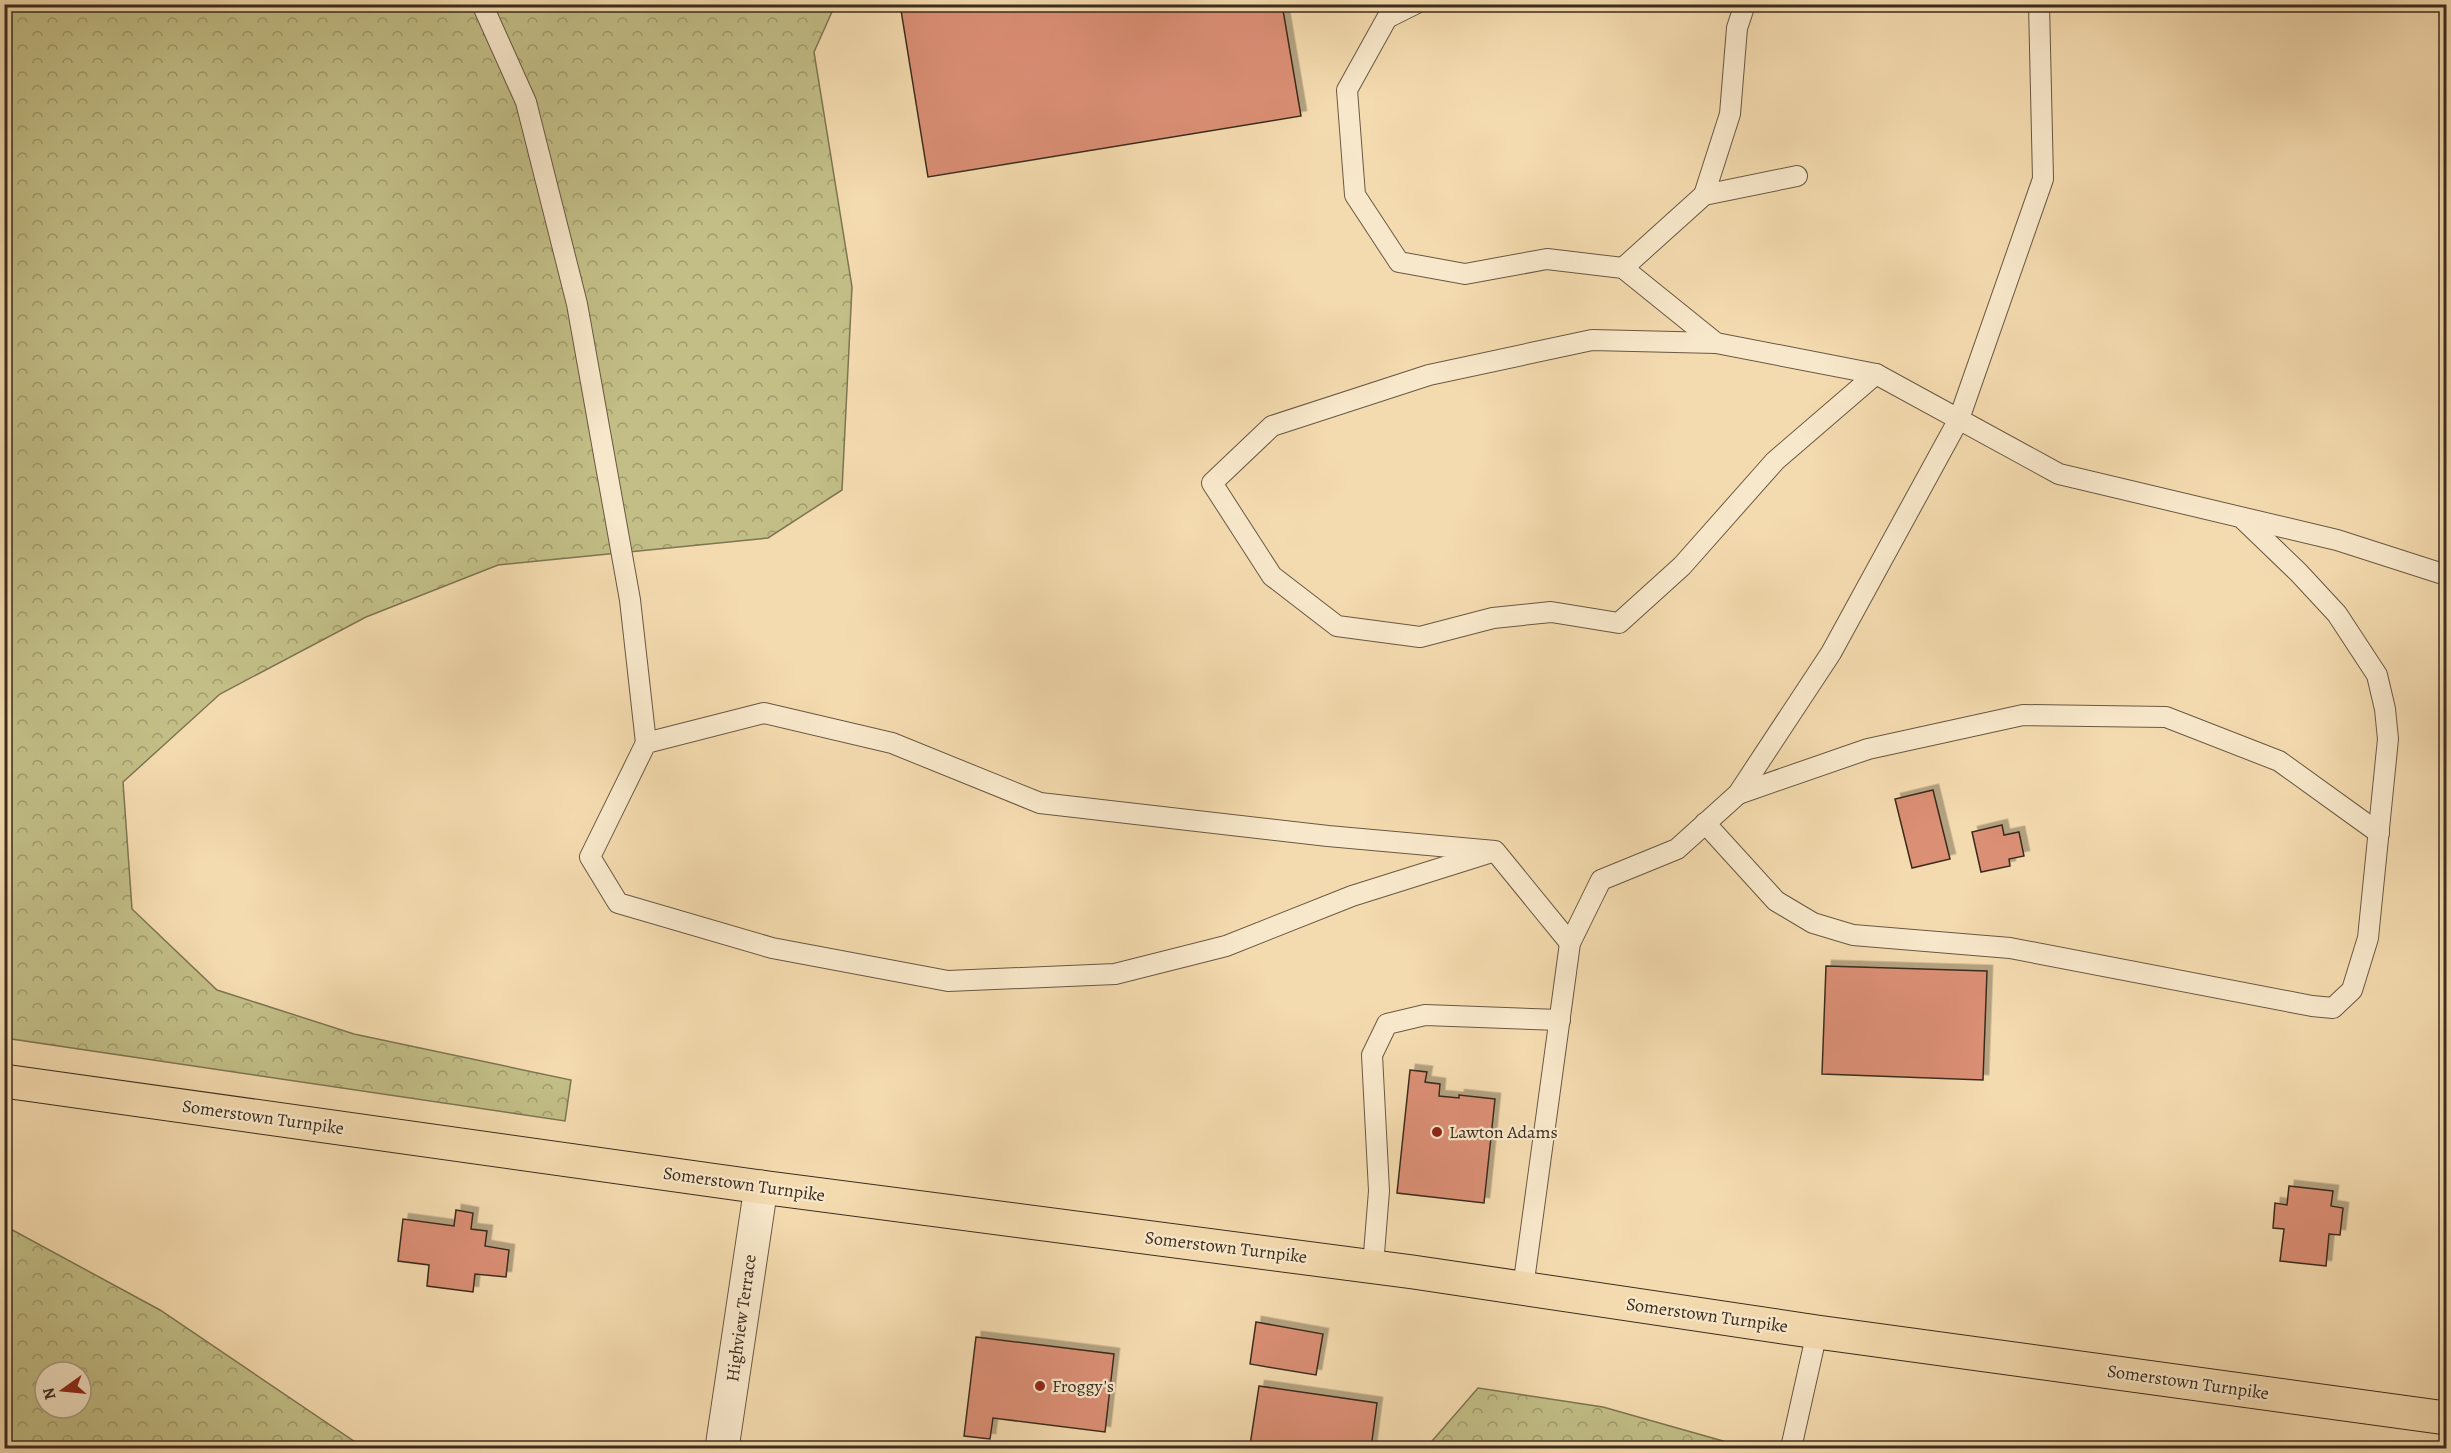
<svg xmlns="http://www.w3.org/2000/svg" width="2451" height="1453" font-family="Alegreya,serif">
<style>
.forest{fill:url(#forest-crowns);stroke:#7e7552;stroke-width:1.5;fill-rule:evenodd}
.building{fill:#db8f75;stroke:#3b2c1d;stroke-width:1.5;filter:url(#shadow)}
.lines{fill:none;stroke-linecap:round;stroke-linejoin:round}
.service-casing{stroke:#695842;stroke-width:22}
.minor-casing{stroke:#695842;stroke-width:35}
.primary-casing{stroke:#3b2c1d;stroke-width:35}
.service{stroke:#f8e8cb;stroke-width:20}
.minor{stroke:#f8e8cb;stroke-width:33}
.primary{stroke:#f4dbaf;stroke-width:33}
.poi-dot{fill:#8f2418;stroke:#f8e8cb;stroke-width:2}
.labels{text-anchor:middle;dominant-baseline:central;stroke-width:4.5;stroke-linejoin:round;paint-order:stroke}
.street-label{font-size:18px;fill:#3b2c1d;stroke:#f8e8cb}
.poi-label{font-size:18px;fill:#3b2c1d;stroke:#f8e8cb;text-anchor:start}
</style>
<defs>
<pattern id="forest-crowns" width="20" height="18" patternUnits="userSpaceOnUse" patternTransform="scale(1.5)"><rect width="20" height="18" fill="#c2be86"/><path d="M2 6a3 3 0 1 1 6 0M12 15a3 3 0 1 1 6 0" fill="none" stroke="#9f9b6d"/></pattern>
<filter id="shadow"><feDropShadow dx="5.5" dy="-5.5" stdDeviation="0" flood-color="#0004"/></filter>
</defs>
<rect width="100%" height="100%" fill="#f4dbaf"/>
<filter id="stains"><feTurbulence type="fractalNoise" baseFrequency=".00333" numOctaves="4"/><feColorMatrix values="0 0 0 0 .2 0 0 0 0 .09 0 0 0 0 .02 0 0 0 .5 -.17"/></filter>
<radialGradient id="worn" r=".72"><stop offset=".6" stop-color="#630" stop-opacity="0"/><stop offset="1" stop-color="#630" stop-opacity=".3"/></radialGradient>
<!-- forest -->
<g class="forest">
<polygon points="166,4 168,9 170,4 835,5 814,52 852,287 842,490 768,538 498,565 366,617 220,694 123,782 132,909 217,990 354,1034 571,1080 565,1121 5,1038 4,5"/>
<path d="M5 1226 160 1310 364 1448H5ZM45 1372H81V1408H45Z"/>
<polygon points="1478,1388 1603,1407 1723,1441 1733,1448 1426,1448"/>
</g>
<!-- building -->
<g class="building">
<polygon points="900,4 1282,4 1301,116 928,177"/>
<polygon points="1933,790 1950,859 1912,868 1895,799"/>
<polygon points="2002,825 2004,835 2019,832 2024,856 2009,859 2010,866 1981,872 1972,832"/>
<polygon points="1826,966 1987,971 1983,1080 1822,1074"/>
<polygon points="1410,1070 1427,1072 1425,1082 1440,1084 1439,1096 1459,1098 1459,1095 1495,1099 1484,1203 1397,1193"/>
<polygon points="2289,1186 2333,1191 2331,1206 2343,1208 2340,1235 2329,1234 2326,1266 2280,1261 2284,1229 2273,1228 2275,1203 2287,1205"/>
<polygon points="456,1210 473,1213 471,1229 487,1231 485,1246 509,1250 506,1277 475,1274 473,1292 427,1286 429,1265 398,1261 403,1219 454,1226"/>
<polygon points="1256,1322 1323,1334 1316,1375 1250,1364"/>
<polygon points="976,1337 1114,1354 1105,1432 993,1418 990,1439 964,1436"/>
<polygon points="1259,1386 1377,1403 1371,1448 1272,1448 1250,1445"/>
</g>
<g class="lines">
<defs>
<g id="service">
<polyline points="482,4 526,102 577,304 630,600 646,743"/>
<polyline points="1415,4 1387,18 1347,90 1355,195 1399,262 1465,274 1547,259 1623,268 1716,343 1876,374 2059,474 2337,540 2446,575"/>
<polyline points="1704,195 1730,114 1737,28 1745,4"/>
<polyline points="1623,268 1704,195 1797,176"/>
<polyline points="1716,343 1592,340 1429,375 1272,426 1212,483 1272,576 1337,626 1420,637 1493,618 1551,612 1619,623 1682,566 1775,461 1876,374"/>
<polyline points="1738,794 1868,749 2023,715 2166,717 2279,761 2379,833"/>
<polyline points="1705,823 1776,901 1813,923 1853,935 2010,948 2312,1006 2333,1008 2352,990 2368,938 2388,739 2385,709 2377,675 2337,614 2299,573 2244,520"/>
<polyline points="1495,851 1352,896 1226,946 1115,974 948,981 772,948 618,903 590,857 646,743 764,713 892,743 1040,803 1328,836 1495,851 1570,943"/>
<polyline points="1373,1266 1379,1191 1372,1055 1387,1024 1425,1015 1560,1020"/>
<polyline points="1523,1288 1570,943 1601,880 1677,849 1738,794 1831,653 1959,419 2043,179 2039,4"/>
<polyline points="1791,1448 1817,1332"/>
</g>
<polyline id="minor" points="722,1448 761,1187"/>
<polyline id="primary" points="4,1081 761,1187 1413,1272 1817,1332 2446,1418"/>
</defs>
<!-- service casing -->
<use href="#service" class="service-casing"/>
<!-- minor casing -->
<use href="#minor" class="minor-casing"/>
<!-- primary casing -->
<use href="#primary" class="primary-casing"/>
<!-- service -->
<use href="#service" class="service"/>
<!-- minor -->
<use href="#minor" class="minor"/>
<!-- primary -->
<use href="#primary" class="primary"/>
</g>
<!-- markers -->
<g class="poi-dot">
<circle cx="1437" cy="1132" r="6"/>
<circle cx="1040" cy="1386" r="6"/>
</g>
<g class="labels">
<!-- street labels -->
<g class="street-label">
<text transform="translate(263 1117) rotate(8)">Somerstown Turnpike</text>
<text transform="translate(744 1184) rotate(8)">Somerstown Turnpike</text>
<text transform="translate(1226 1247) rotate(7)">Somerstown Turnpike</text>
<text transform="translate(1707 1315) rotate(8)">Somerstown Turnpike</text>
<text transform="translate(741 1318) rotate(-82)">Highview Terrace</text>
<text transform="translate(2188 1382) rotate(8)">Somerstown Turnpike</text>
</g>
<!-- poi labels -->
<g class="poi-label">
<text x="1449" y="1132">Lawton Adams</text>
<text x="1052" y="1386">Froggy's</text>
</g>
</g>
<!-- margin -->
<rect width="2451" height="1453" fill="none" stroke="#f4dbaf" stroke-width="24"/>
<rect x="6" y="6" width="2439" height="1441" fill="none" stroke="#3b2c1d" stroke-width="3"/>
<rect x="12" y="12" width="2427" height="1429" fill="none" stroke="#3b2c1d" stroke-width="1.5"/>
<!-- north arrow -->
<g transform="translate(63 1390) rotate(255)"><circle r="28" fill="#f8e8cb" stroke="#ac9d85" stroke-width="1.5"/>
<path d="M0-4.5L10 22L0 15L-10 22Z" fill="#8f2418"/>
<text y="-9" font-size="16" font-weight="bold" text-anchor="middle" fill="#3b2c1d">N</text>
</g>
<rect width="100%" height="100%" filter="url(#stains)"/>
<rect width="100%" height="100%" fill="url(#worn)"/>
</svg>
